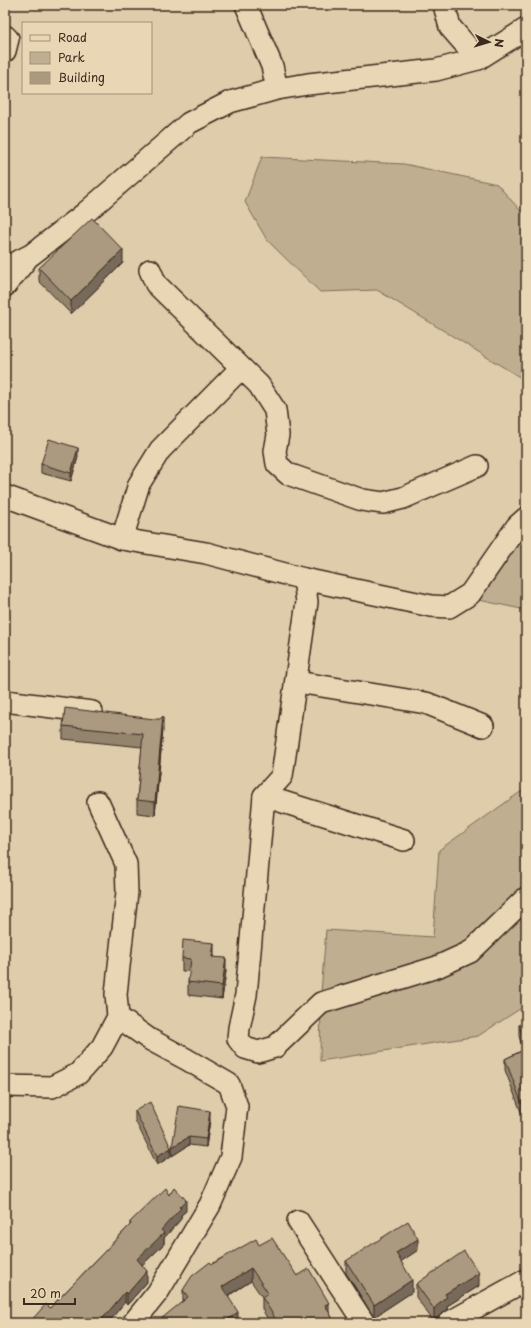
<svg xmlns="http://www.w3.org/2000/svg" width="531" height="1328" font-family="'Playpen Sans',sans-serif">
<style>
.green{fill:#c0ae91;stroke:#7e6c58}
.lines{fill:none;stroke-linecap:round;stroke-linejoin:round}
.minor-casing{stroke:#3b2a1e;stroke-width:24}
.minor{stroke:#e9d6b4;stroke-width:21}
.wall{fill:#93846e;stroke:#3b2a1e}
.shaded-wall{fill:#786b5a;stroke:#3b2a1e}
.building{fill:#ab9980;stroke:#3b2a1e}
</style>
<rect width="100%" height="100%" fill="#deccab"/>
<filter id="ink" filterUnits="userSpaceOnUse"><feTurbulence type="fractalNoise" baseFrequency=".025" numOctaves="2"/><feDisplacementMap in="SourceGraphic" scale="8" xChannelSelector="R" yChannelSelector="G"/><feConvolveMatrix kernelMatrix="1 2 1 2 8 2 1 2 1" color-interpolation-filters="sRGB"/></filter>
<g filter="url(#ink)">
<!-- green -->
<g class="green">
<polygon points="262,157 404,164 497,184 526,217 526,381 377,290 320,292 267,240 245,202"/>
<polygon points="526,520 526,610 474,599"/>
<polygon points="526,788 526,1005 478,1036 320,1061 321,993 326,930 433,937 439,850"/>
</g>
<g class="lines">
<defs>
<g id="minor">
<polyline points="246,5 272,66 277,89"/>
<polyline points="444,5 450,27 478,59"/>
<polyline points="5,36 8,39 5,51"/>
<polyline points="5,268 31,255 84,214 189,123 230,102 277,89 308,84 436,70 478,59 526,29"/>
<polyline points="150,270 156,284 259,385 275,410 278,435 275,451 277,464 288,474 362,500 383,503 403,498 477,466"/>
<polyline points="5,286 26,260"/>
<polyline points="5,496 122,539 206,553 304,579 431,606 449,607 470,594 517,526 526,518"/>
<polyline points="122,539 139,484 160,450 241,368"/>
<polyline points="304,579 307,602 282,776 264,796 246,995 239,1028 238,1039 245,1048 258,1052 275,1047 321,1003 437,967 470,952 526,898"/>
<polyline points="297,682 426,703 483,726"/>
<polyline points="5,701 92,712"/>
<polyline points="264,796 404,840"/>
<polyline points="118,1017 149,1039 186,1059 229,1084 237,1106 231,1157 210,1205 158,1292 133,1323"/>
<polyline points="5,1086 52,1087 78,1074 102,1047 118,1017 116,994 127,892 126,864 98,802"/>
<polyline points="298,1221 364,1323"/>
<polyline points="448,1323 526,1280"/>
</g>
</defs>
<!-- minor casing -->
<use href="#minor" class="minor-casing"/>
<!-- minor -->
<use href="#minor" class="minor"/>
</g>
<!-- wall -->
<g class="wall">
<polygon points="123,263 71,314 39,281 39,268"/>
<polygon points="78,457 71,481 41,473 41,464"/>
<polygon points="63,726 163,729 155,815 137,813 137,800 142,747 63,739"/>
<polygon points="214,955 214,957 226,971 222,999 188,995 188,982 190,971 182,971 182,958"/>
<polygon points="526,1022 526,1125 505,1070 505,1059 523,1050 519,1036 519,1025"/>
<polygon points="135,1111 171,1156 157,1165 135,1120"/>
<polygon points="210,1120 206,1147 189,1145 172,1156 172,1147"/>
<polygon points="169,1195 186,1211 181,1215 181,1219 164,1238 164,1244 142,1265 147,1282 127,1305 125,1302 50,1308 130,1225 130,1222"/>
<polygon points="259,1245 297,1276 329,1312 335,1323 270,1323 262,1309 262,1297 251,1281 228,1296 238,1323 183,1301 183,1290 212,1264"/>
<polygon points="418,1250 401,1261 412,1292 374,1317 346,1273 346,1261"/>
<polygon points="416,1284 479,1286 447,1306 447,1310 442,1313 434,1322 416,1297"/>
</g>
<!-- shaded-wall -->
<g class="shaded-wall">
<polygon points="123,250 123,263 71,314 71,301"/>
<polygon points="78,448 78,457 71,481 71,473"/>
<polygon points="163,716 163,729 155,815 155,802"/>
<polygon points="214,943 214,955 212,970 212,957"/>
<polygon points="226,958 226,971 222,999 222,986"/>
<polygon points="210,1111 210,1120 206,1147 206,1139"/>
<polygon points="189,1137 189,1145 172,1156 172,1147"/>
<polygon points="171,1148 171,1156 157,1165 157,1156"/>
<polygon points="186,1200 186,1211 181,1215 181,1219 164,1238 164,1244 137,1270 137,1259 179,1207"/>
<polygon points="418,1239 418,1250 396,1265 396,1253"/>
<polygon points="251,1268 251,1281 222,1299 222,1287"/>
<polygon points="147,1271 147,1282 127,1305 127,1294"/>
<polygon points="479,1273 479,1286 447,1306 447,1310 442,1313 434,1322 434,1309 445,1294"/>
<polygon points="412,1280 412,1292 374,1317 374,1305"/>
<polygon points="125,1292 125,1302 108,1323 99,1323"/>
<polygon points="329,1303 329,1315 325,1305"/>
<polygon points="238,1312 238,1323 223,1323"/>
</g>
<!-- building -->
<g class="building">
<polygon points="92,218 123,250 71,301 39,268"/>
<polygon points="49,439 78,448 71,473 41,464"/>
<polygon points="65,708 154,719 160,719 163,716 155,802 137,800 143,734 63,726"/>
<polygon points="183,940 214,943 212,957 226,958 222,986 188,982 191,959 182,958"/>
<polygon points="526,1022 526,1047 519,1025"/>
<polygon points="526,1049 526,1114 505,1059"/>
<polygon points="150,1102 171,1148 157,1156 135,1111"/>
<polygon points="179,1106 210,1111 206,1139 189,1137 172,1147"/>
<polygon points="174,1187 186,1200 179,1207 181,1208 161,1230 164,1233 137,1259 147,1271 127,1294 125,1292 99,1323 29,1323 46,1304 50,1308 131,1224 130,1222 165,1188 169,1195"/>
<polygon points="408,1221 418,1239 396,1253 412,1280 374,1305 346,1261"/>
<polygon points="272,1238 297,1276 309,1269 329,1303 325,1305 335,1323 278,1323 262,1297 268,1293 251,1268 222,1287 238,1312 223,1323 156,1323 188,1297 183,1290 192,1276 210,1262 212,1264 256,1239 259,1245"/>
<polygon points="464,1251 479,1273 445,1294 447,1297 442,1300 434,1309 416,1284"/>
</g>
</g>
<!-- margin -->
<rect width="531" height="1328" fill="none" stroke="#e9d6b4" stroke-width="20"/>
<rect x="10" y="10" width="511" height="1308" fill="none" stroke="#3b2a1e" stroke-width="1.5" filter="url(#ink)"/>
<!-- legend -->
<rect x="22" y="22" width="130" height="72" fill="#e9d6b4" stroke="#a39178"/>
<rect x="30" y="35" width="20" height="6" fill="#e9d6b4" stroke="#a39178"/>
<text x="58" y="42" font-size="12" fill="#3b2a1e">Road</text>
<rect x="30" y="52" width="20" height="12" fill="#c0ae91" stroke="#a39178"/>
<text x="58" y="62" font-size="12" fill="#3b2a1e">Park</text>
<rect x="30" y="72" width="20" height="12" fill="#ab9980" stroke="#a39178"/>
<text x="58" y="82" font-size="12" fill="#3b2a1e">Building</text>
<!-- north arrow -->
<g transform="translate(489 42) rotate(95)" stroke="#e9d6b4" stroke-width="3" paint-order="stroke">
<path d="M0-3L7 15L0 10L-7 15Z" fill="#3b2a1e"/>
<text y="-6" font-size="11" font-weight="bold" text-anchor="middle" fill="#3b2a1e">N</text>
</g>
<!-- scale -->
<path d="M24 1298v6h51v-6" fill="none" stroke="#3b2a1e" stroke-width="2"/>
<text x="30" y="1298" font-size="12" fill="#3b2a1e" stroke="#e9d6b4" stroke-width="3" paint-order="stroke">20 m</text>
</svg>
